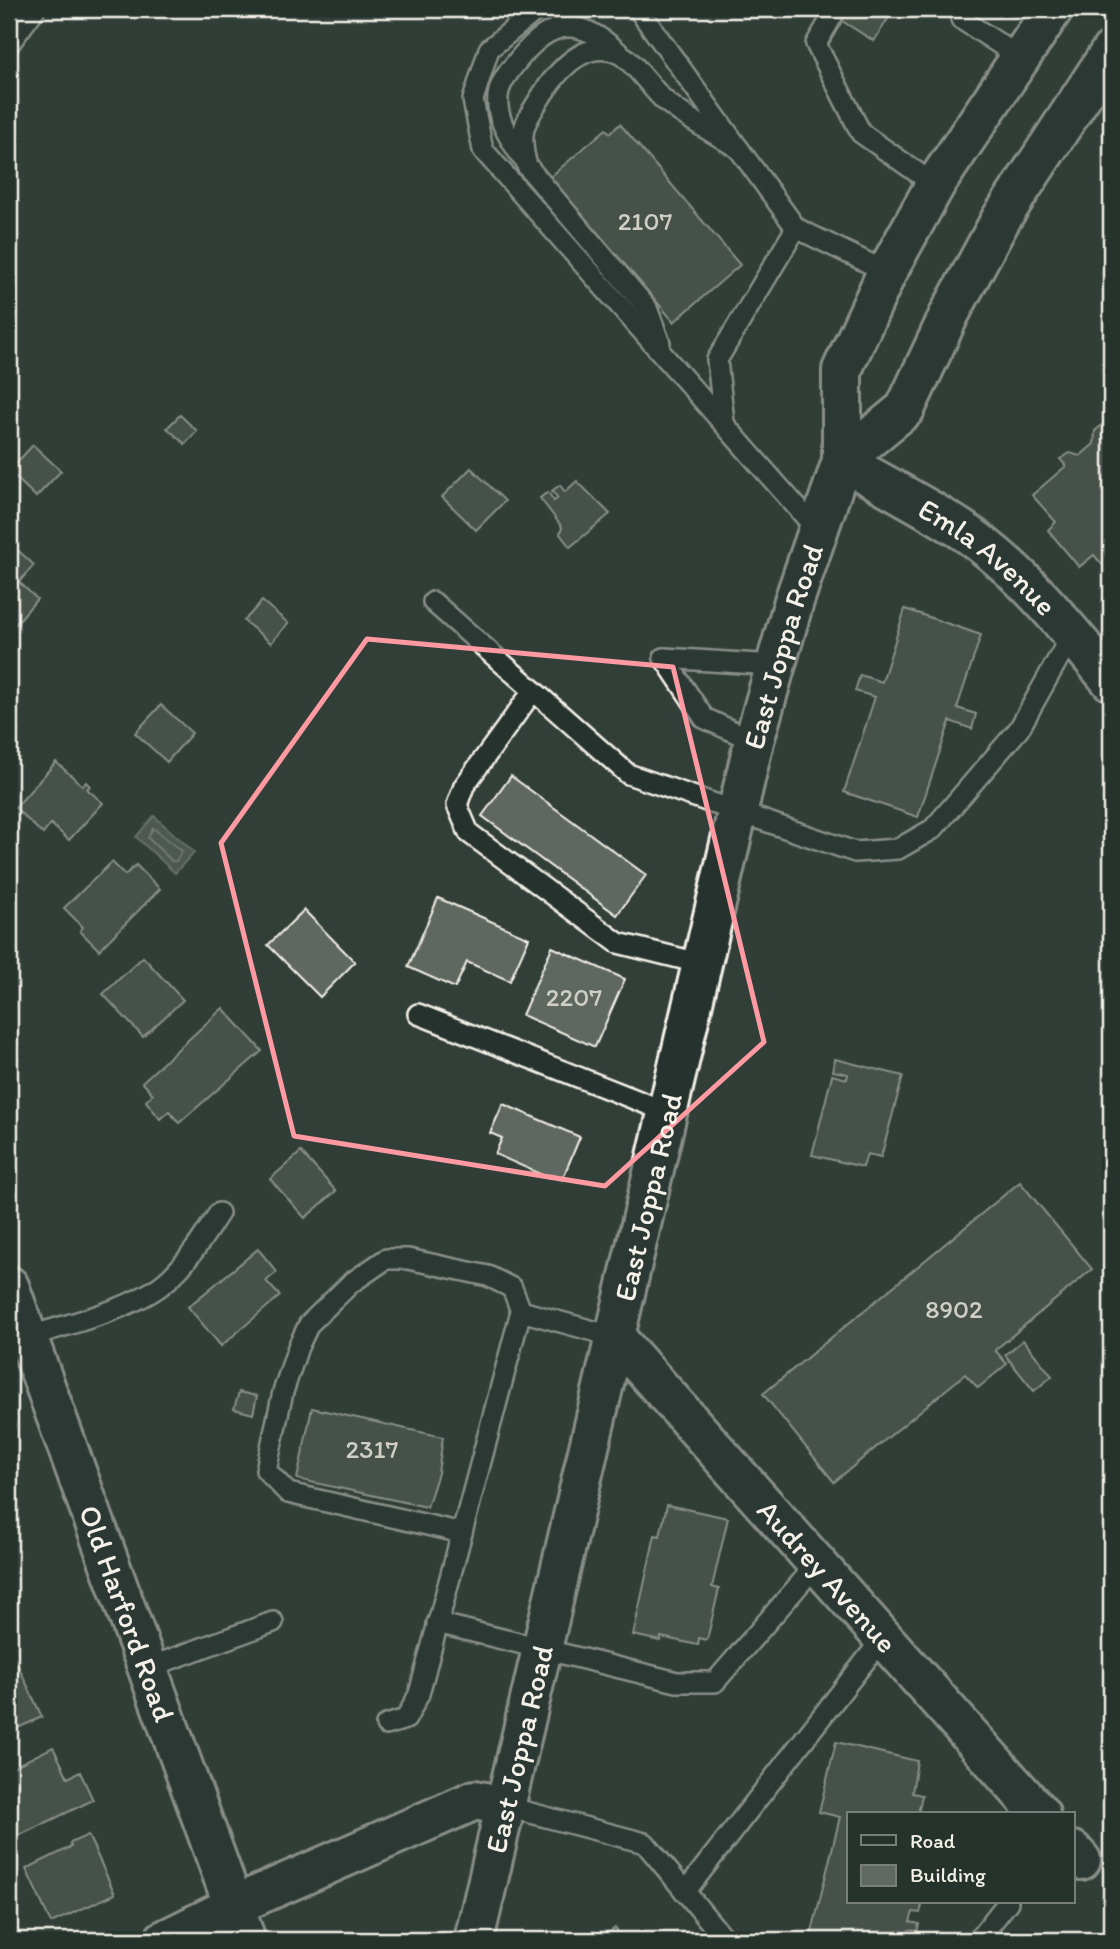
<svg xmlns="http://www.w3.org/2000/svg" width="1120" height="1949" font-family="Itim,sans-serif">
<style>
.water{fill:#727972;stroke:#a6a9a1;stroke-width:2}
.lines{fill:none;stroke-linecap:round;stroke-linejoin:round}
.shore{stroke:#c0c1b9;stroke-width:2}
.building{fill:#5f6861;stroke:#f4f1e8;stroke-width:2}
.lane-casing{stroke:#f4f1e8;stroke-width:24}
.street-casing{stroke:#f4f1e8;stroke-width:44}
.secondary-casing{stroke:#f4f1e8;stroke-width:44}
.primary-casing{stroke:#f4f1e8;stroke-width:44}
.lane{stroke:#26332d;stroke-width:19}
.street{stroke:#26332d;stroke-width:38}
.secondary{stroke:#26332d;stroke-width:38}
.primary{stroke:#26332d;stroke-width:38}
.marked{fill:none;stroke:#ff9aa2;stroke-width:5;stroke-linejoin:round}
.labels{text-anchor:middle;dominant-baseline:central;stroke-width:7;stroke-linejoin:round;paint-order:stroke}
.number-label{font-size:26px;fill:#cfcfc6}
.street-label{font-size:30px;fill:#f4f1e8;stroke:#26332d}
</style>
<rect width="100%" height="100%" fill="#323e38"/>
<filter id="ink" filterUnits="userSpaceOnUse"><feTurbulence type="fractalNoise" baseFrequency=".0143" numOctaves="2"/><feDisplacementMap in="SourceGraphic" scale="14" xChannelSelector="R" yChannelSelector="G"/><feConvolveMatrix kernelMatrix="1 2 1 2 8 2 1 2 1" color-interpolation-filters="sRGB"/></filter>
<g filter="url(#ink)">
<!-- water -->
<polygon class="water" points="154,816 194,852 175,873 136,837"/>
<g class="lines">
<!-- shore -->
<polygon class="shore" points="153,828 182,851 176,861 172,861 148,838"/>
</g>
<!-- building -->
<g class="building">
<polygon points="823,9 894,9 874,41"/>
<polygon points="620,124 740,265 674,322 550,177 606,129 610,133"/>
<polygon points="180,415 197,431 185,444 167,428"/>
<polygon points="1111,417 1111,575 1094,555 1079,567 1048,530 1056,522 1032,495 1066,466 1060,459 1070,453 1080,456 1094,444 1095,431"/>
<polygon points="33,445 61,471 36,497 9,471"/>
<polygon points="471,468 505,501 476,530 442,497"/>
<polygon points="577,481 610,514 570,547 560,534 562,527 540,498 548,492 554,501 558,498 552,491 560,485 565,492"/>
<polygon points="9,542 34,565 19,582 37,599 9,632"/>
<polygon points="262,601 288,623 271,643 244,621"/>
<polygon points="905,609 981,635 957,708 976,714 972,729 950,721 918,817 844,792 875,697 855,691 860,675 882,682"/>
<polygon points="161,705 192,733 167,762 135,733"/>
<polygon points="56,762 83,786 86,782 90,786 87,789 103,803 69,840 51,824 43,834 15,808"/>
<polygon points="511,776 646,875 617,915 482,816"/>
<polygon points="112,862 125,875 136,865 160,889 99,950 80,931 83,927 64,908"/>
<polygon points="438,898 529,938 510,981 467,962 455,988 408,967"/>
<polygon points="304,910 355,962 320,997 268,945"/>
<polygon points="552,947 625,979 595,1047 522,1015"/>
<polygon points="143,957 183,1000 143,1037 103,994"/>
<polygon points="223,1008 262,1051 179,1123 169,1111 160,1119 146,1101 153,1094 142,1082"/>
<polygon points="835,1059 903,1076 881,1157 867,1154 863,1167 812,1155 832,1075 847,1079 848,1074 833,1071"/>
<polygon points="503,1104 580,1137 562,1180 551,1175 549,1178 495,1154 502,1138 490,1133"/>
<polygon points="301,1152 336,1191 305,1218 270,1179"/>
<polygon points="1020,1182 1092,1269 995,1350 1007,1364 978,1388 965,1374 834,1482 763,1394"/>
<polygon points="258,1249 277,1272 266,1281 280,1296 221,1346 188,1307"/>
<polygon points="1023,1340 1052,1376 1034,1391 1005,1355"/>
<polygon points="239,1392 257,1396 253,1414 234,1409"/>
<polygon points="312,1408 443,1437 438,1473 427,1507 297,1479"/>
<polygon points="667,1505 728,1518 712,1587 719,1589 707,1640 699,1638 698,1645 661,1637 660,1641 633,1635 655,1535 660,1536"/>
<polygon points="15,1659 42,1717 9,1732 9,1662"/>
<polygon points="836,1742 917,1761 912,1793 922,1795 918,1814 849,1814 849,1902 923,1902 920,1913 913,1912 910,1922 919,1924 917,1932 909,1930 907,1940 810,1940 840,1817 819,1812"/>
<polygon points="53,1747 68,1778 80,1772 93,1800 12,1839 9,1831 9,1769"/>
<polygon points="88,1835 115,1894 51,1923 26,1869 71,1847 70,1843"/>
<polygon points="615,1928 624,1940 600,1940"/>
</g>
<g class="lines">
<defs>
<g id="lane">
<polyline points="538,9 489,49 473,100 483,150 817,530"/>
<polyline points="638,9 796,228 887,272"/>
<polyline points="968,9 961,19 1018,56"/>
<polyline points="833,15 816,44 861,133 935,185"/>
<polyline points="9,44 35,9"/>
<path d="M521 156C509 137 493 115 499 91 502 79 511 69 519 59 552 18 580 17 618 52"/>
<path d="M660 343 647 308 527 166C517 130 525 122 544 92 560 68 586 39 618 53 632 59 650 87 663 99 684 118 715 133 739 149"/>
<polyline points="724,422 717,360 796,228"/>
<polyline points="433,602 628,774 855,852 898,849 933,829 1019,729 1072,634"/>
<polyline points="664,658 704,718 754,741"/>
<polyline points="664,658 774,665"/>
<polyline points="533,691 464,786 457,805 469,833 618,943 703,964"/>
<polyline points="418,1014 667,1112"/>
<path d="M27 1337C71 1323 138 1309 171 1277 191 1258 204 1236 219 1213"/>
<polyline points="462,1533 288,1493 266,1470 283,1392 298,1347 309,1324 351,1283 386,1259 408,1259 488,1276 512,1288 521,1311"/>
<polyline points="437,1623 677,1682 715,1682 817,1564"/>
<polyline points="147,1668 273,1622"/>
<polyline points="386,1725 406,1719 419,1694 521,1311 615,1337"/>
<polyline points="504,1806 645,1843 725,1940"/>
<polyline points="685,1892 883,1638"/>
<polyline points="978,1940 1008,1902"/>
</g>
<g id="street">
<path id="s1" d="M842 461C881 483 921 504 959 528 1018 566 1067 627 1111 681"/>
<path id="s2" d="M615 1337 1040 1814"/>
<polyline points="1073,1851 1081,1860"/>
<polyline points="164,1940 233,1906"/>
</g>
<g id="secondary">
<path id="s3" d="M9 1286 246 1940"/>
<polyline points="233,1906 475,1800 504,1806"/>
</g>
<g id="primary">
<polyline points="842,461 905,409 950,313 1001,219 1111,51"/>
<path id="s4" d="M474 1940 754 741 794 601 842 461V370L887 272 935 185 1053 9"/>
</g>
</defs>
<!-- lane casing -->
<use href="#lane" class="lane-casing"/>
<!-- street casing -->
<use href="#street" class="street-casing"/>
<!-- secondary casing -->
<use href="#secondary" class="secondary-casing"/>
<!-- primary casing -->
<use href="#primary" class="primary-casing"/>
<!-- lane -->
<use href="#lane" class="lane"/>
<!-- street -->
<use href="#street" class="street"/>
<!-- secondary -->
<use href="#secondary" class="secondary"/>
<!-- primary -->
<use href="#primary" class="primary"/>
</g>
</g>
<!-- marked area -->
<path d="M0 0H1120V1949H0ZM367 639 673 667 764 1042 605 1186 294 1136 221 843Z" fill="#323e38" fill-opacity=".55" fill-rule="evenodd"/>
<path class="marked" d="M367 639 673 667 764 1042 605 1186 294 1136 221 843Z"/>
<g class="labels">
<!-- number labels -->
<g class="number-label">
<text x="645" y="221">2107</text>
<text x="574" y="997">2207</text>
<text x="954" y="1309">8902</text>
<text x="372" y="1449">2317</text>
</g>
<!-- street labels -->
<g class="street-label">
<text stroke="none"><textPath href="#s1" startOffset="175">Emla Avenue</textPath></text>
<text stroke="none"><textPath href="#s4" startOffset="1330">East Joppa Road</textPath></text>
<text stroke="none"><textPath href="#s4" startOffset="763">East Joppa Road</textPath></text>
<text stroke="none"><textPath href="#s2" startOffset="320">Audrey Avenue</textPath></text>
<text stroke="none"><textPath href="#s3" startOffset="348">Old Harford Road</textPath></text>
<text stroke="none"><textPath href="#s4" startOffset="196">East Joppa Road</textPath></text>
</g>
</g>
<!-- margin -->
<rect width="1120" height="1949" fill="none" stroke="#26332d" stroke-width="35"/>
<rect x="18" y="18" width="1085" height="1914" fill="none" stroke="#f4f1e8" stroke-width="2.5" filter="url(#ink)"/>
<!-- legend -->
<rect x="847" y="1812" width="228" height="91" fill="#26332d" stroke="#787f78" stroke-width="2"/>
<rect x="861" y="1835" width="35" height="10" fill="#26332d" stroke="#787f78" stroke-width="2"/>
<text x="910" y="1848" font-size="21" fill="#f4f1e8">Road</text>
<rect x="861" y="1865" width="35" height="21" fill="#5f6861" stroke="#787f78" stroke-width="2"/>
<text x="910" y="1882" font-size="21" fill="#f4f1e8">Building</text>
</svg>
